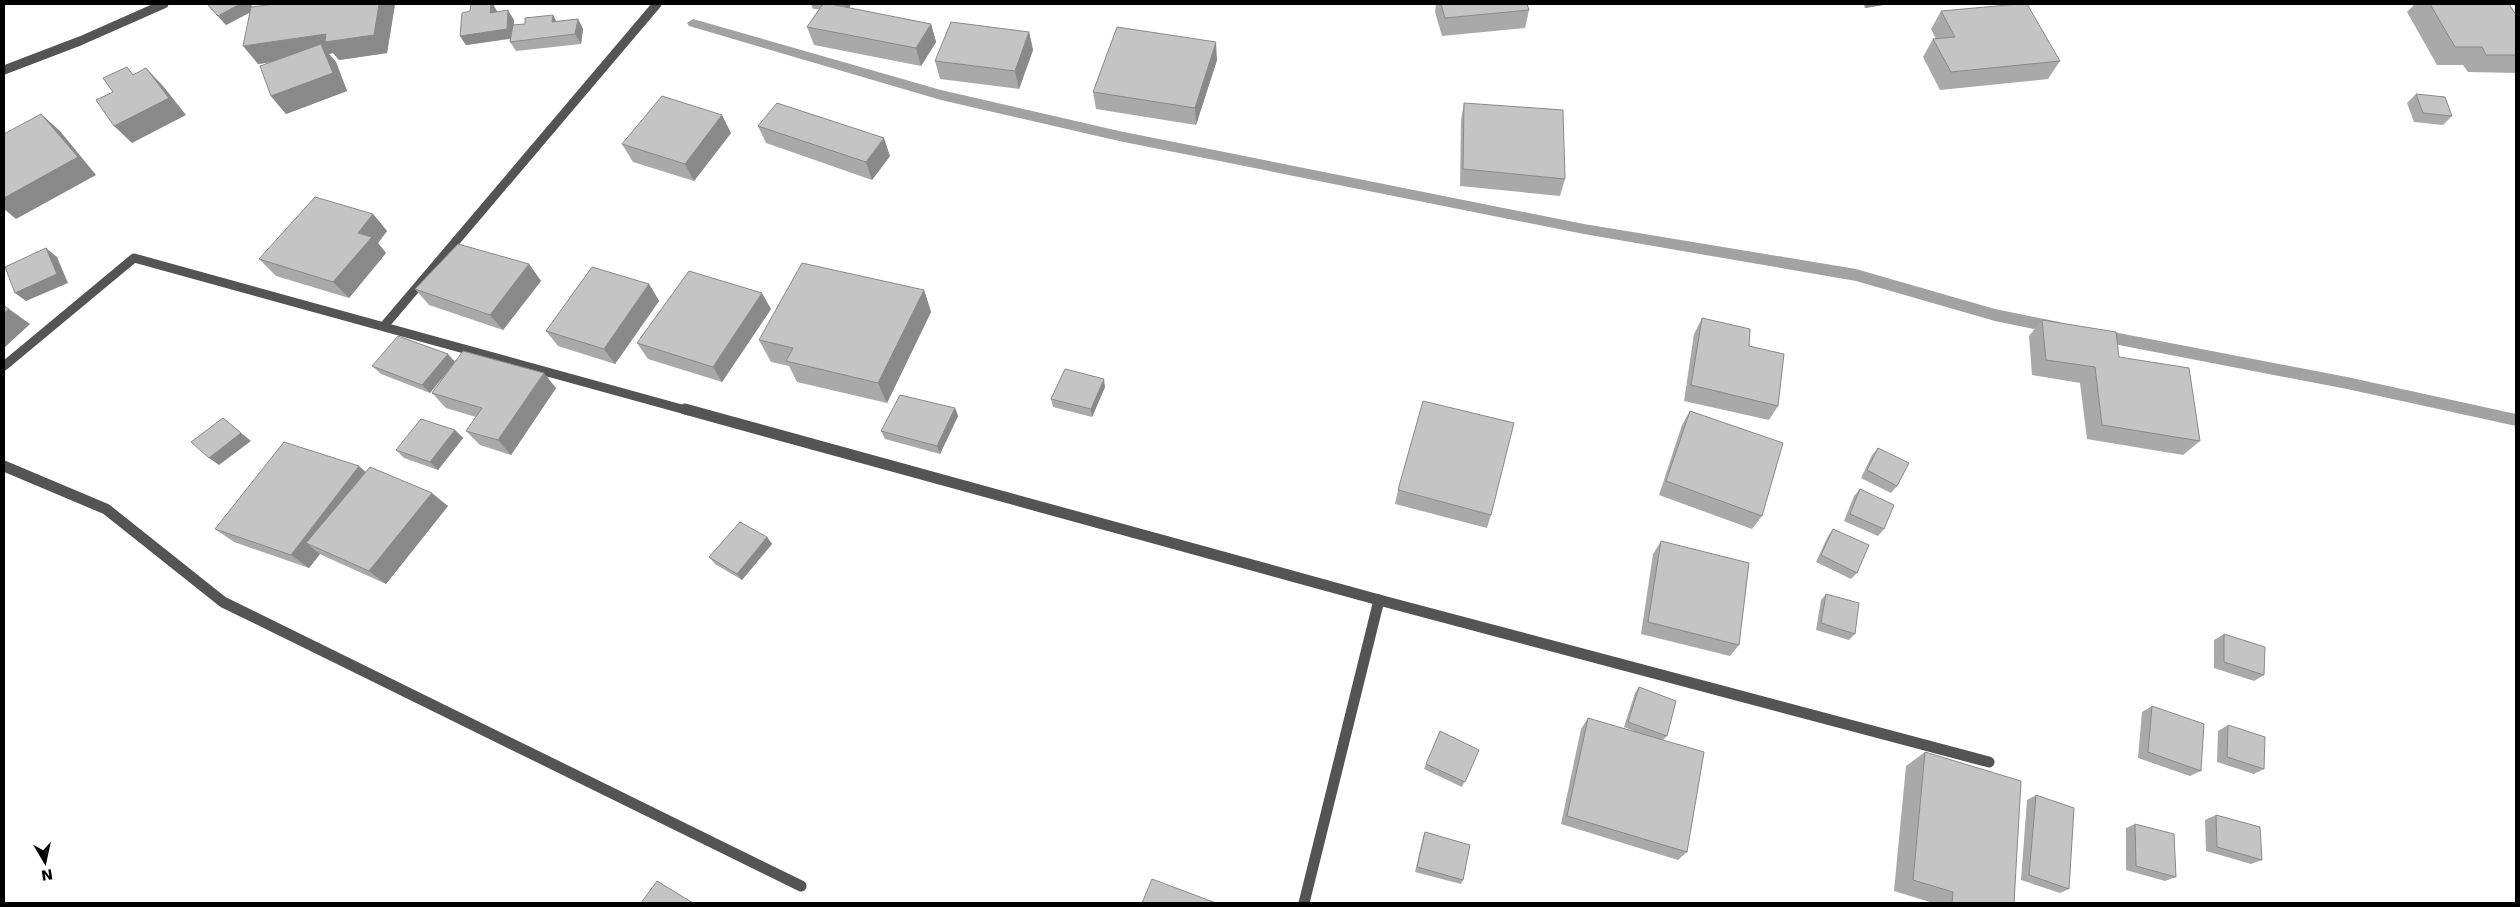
<svg xmlns="http://www.w3.org/2000/svg" width="2520" height="907" font-family="'DejaVu Sans',sans-serif">
<style>
.lines{fill:none;stroke-linecap:round;stroke-linejoin:round}
.stream{fill:#a2a2a2;fill-rule:evenodd}
.minor-far1{stroke:#545454;stroke-width:9}
.minor{stroke:#545454;stroke-width:11}
.wall{fill:#a9a9a9}
.shaded-wall{fill:#898989}
.building{fill:#c4c4c4;stroke:#898989}
</style>
<rect width="100%" height="100%" fill="#fff"/>
<g class="lines">
<!-- stream -->
<g class="stream">
<polygon points="693,19 941,90 1119,131 1584,224 1856,269 1995,309 2059,322 2064,324 2066,328 2064,332 2059,334 1995,321 1856,281 1584,234 1119,141 941,100 689,26 687,23"/>
<polygon points="2098,329 2347,377 2516,414 2516,426 2347,389 2098,341 2093,339 2091,335 2093,331"/>
</g>
<!-- minor-far1 -->
<g class="minor-far1">
<polyline points="4,70 80,41 164,4"/>
<polyline points="384,326 657,4"/>
<polyline points="4,366 134,258 689,411"/>
</g>
<!-- minor -->
<g class="minor">
<polyline points="685,409 1379,600 1989,762"/>
<polyline points="4,466 106,509 223,602 801,886"/>
<polyline points="1304,903 1379,600"/>
</g>
</g>
<!-- wall -->
<g class="wall">
<polygon points="207,4 250,4 253,7 276,4 395,4 387,53 339,60 333,53 329,54 336,62 347,91 286,114 271,96 273,62 258,64 250,12 226,25"/>
<polygon points="811,4 851,4 849,8 931,24 936,42 921,66 814,45 807,27 819,9 813,9"/>
<polygon points="1436,4 1527,4 1529,10 1525,28 1442,36 1435,12"/>
<polygon points="1863,4 1889,4 1865,8"/>
<polygon points="2415,4 2509,4 2516,15 2516,73 2468,72 2463,65 2437,65 2407,12"/>
<polygon points="497,11 497,12 514,20 514,25 525,24 553,15 556,21 578,19 583,29 581,44 516,51 510,42 510,39 466,45 460,36"/>
<polygon points="1941,11 2060,61 2048,79 1940,90 1923,57 1933,39 1936,39 1931,29"/>
<polygon points="1029,32 1033,50 1019,89 940,79 935,61"/>
<polygon points="1217,60 1196,125 1096,109 1093,92"/>
<polygon points="2416,94 2452,116 2443,125 2414,122 2407,103"/>
<polygon points="1464,103 1565,179 1560,196 1460,186 1461,120"/>
<polygon points="758,126 890,156 872,180 766,143"/>
<polygon points="731,133 694,181 633,162 622,144"/>
<polygon points="373,214 387,231 378,243 386,253 349,298 276,276 259,259"/>
<polygon points="529,264 541,281 503,330 429,305 415,289"/>
<polygon points="649,284 659,301 615,364 558,346 546,331"/>
<polygon points="924,290 931,312 887,403 797,382 789,366 771,362 759,340"/>
<polygon points="771,309 722,382 648,359 637,343"/>
<polygon points="1702,318 1749,346 1778,406 1769,420 1684,401 1694,334"/>
<polygon points="2042,320 2119,357 2200,441 2183,455 2087,439 2080,383 2032,375 2029,336"/>
<polygon points="455,362 556,388 511,455 480,445 466,431 476,417 446,408 432,393 448,371 430,393 381,374 372,366"/>
<polygon points="1105,387 1092,417 1053,407 1051,399"/>
<polygon points="955,408 958,416 940,454 885,439 881,431"/>
<polygon points="1690,411 1762,516 1752,529 1659,495 1682,425"/>
<polygon points="455,430 463,438 438,470 404,458 396,450"/>
<polygon points="1878,448 1897,486 1891,493 1861,478 1872,455"/>
<polygon points="366,472 448,506 386,584 324,556 320,554 309,568 234,542 215,529"/>
<polygon points="1860,489 1884,529 1878,536 1844,521 1854,496"/>
<polygon points="1398,490 1491,515 1487,528 1395,504"/>
<polygon points="1833,529 1857,573 1851,579 1816,562 1828,536"/>
<polygon points="767,537 772,544 742,580 715,564 709,557"/>
<polygon points="1661,541 1739,645 1730,656 1641,634 1653,554"/>
<polygon points="1826,594 1855,634 1849,640 1816,630 1821,600"/>
<polygon points="2224,634 2264,675 2254,681 2214,668 2214,640"/>
<polygon points="1639,687 1667,736 1663,740 1687,852 1678,860 1561,824 1581,729 1588,718 1643,735 1624,727 1635,693"/>
<polygon points="2152,706 2201,771 2190,776 2138,758 2142,712"/>
<polygon points="2228,725 2264,769 2254,774 2217,762 2218,731"/>
<polygon points="1479,750 1462,787 1424,769 1426,764"/>
<polygon points="1925,752 2014,903 1933,903 1894,891 1906,766"/>
<polygon points="2036,795 2069,889 2060,893 2021,880 2027,800"/>
<polygon points="2216,815 2262,860 2251,864 2206,851 2205,820"/>
<polygon points="2135,824 2176,877 2165,881 2126,870 2126,828"/>
<polygon points="1425,832 1463,880 1461,884 1415,872 1423,837"/>
</g>
<!-- shaded-wall -->
<g class="shaded-wall">
<polygon points="240,4 250,4 255,10 226,25 218,16"/>
<polygon points="379,4 395,4 387,53 339,60 333,53 329,54 336,62 347,91 286,114 271,96 325,54 258,64 243,46 326,34"/>
<polygon points="491,4 493,4 497,11 496,23 490,13"/>
<polygon points="844,4 851,4 847,13"/>
<polygon points="1867,4 1889,4 1865,8"/>
<polygon points="508,10 514,20 513,38 466,45 460,36"/>
<polygon points="553,15 558,25 552,22"/>
<polygon points="578,19 583,29 581,44 575,34"/>
<polygon points="931,24 936,42 921,66 916,48"/>
<polygon points="1029,32 1033,50 1019,89 1015,71"/>
<polygon points="1216,42 1217,60 1196,125 1195,108"/>
<polygon points="146,68 163,86 186,115 132,143 114,126"/>
<polygon points="41,114 60,131 96,175 16,219 4,209 4,198"/>
<polygon points="722,115 731,133 694,181 685,164"/>
<polygon points="884,138 890,156 872,180 866,162"/>
<polygon points="373,214 387,231 378,243 386,253 349,298 333,282 358,233"/>
<polygon points="46,248 57,257 68,283 26,301 15,293"/>
<polygon points="529,264 541,281 503,330 490,315"/>
<polygon points="649,284 659,301 615,364 604,349"/>
<polygon points="924,290 931,312 887,403 878,383"/>
<polygon points="762,293 771,309 722,382 713,367"/>
<polygon points="9,309 30,324 4,348 4,313"/>
<polygon points="448,354 455,362 430,393 422,385"/>
<polygon points="544,373 556,388 511,455 498,440"/>
<polygon points="1104,379 1105,387 1092,417 1091,409"/>
<polygon points="955,408 958,416 940,454 937,446"/>
<polygon points="223,418 251,441 219,465 209,458"/>
<polygon points="455,430 463,438 438,470 430,462"/>
<polygon points="359,466 375,480 306,543 320,554 309,568 291,555"/>
<polygon points="432,493 448,506 386,584 369,571"/>
<polygon points="767,537 772,544 742,580 737,574"/>
</g>
<!-- building -->
<g class="building">
<polygon points="207,4 240,4 218,16"/>
<polygon points="276,4 379,4 374,35 325,42 326,34 243,46 251,7"/>
<polygon points="471,4 491,4 490,13 508,10 507,29 460,36 462,13 470,11"/>
<polygon points="823,4 830,4 931,24 916,48 807,27"/>
<polygon points="1441,4 1527,4 1529,10 1445,18"/>
<polygon points="2019,4 2027,4 2060,61 1951,72 1933,39 1955,37 1941,11"/>
<polygon points="2430,4 2509,4 2516,15 2516,55 2486,55 2482,47 2455,47"/>
<polygon points="553,15 552,22 578,19 575,34 510,42 513,25 525,24 525,18"/>
<polygon points="951,22 1029,32 1015,71 935,61"/>
<polygon points="1117,27 1216,42 1195,108 1093,92"/>
<polygon points="321,44 333,73 271,96 260,66"/>
<polygon points="127,67 133,75 146,68 169,98 114,126 96,100 113,92 103,78"/>
<polygon points="2416,94 2445,97 2452,116 2423,113"/>
<polygon points="662,96 722,115 685,164 622,144"/>
<polygon points="777,103 884,138 866,162 758,126"/>
<polygon points="1464,103 1563,110 1565,179 1463,169"/>
<polygon points="41,114 78,157 4,198 4,134"/>
<polygon points="315,197 373,214 358,233 372,237 333,282 259,259"/>
<polygon points="458,244 529,264 490,315 415,289"/>
<polygon points="46,248 57,274 15,293 5,267"/>
<polygon points="802,263 924,290 878,383 786,361 793,348 759,340"/>
<polygon points="592,267 649,284 604,349 546,331"/>
<polygon points="689,271 762,293 713,367 637,343"/>
<polygon points="4,306 9,309 4,313"/>
<polygon points="1702,318 1750,329 1749,346 1784,354 1778,406 1691,385"/>
<polygon points="2042,320 2116,332 2119,357 2189,368 2200,441 2102,425 2095,367 2046,360"/>
<polygon points="398,336 448,354 422,385 372,366"/>
<polygon points="463,351 544,373 498,440 466,431 482,408 432,393"/>
<polygon points="1065,369 1104,379 1091,409 1051,399"/>
<polygon points="900,395 955,408 937,446 881,431"/>
<polygon points="1423,401 1514,423 1491,515 1398,490"/>
<polygon points="1690,411 1783,443 1762,516 1666,481"/>
<polygon points="223,418 241,433 209,458 191,442"/>
<polygon points="421,419 455,430 430,462 396,450"/>
<polygon points="284,442 359,466 291,555 215,529"/>
<polygon points="1878,448 1909,463 1897,486 1867,470"/>
<polygon points="370,467 432,493 369,571 306,543"/>
<polygon points="1860,489 1894,505 1884,529 1850,514"/>
<polygon points="740,522 767,537 737,574 709,557"/>
<polygon points="1833,529 1869,545 1857,573 1821,555"/>
<polygon points="1661,541 1749,563 1739,645 1648,622"/>
<polygon points="1826,594 1859,603 1855,634 1821,623"/>
<polygon points="2224,634 2265,647 2264,675 2224,662"/>
<polygon points="1639,687 1676,701 1667,736 1628,722"/>
<polygon points="2152,706 2204,724 2201,771 2148,752"/>
<polygon points="1588,718 1704,752 1687,852 1567,816"/>
<polygon points="2228,725 2265,737 2264,769 2227,757"/>
<polygon points="1440,731 1479,750 1465,782 1426,764"/>
<polygon points="1925,752 2021,781 2014,903 1952,903 1953,892 1913,880"/>
<polygon points="2036,795 2074,808 2069,889 2029,875"/>
<polygon points="2216,815 2260,827 2262,860 2217,847"/>
<polygon points="2135,824 2174,834 2176,877 2136,866"/>
<polygon points="1425,832 1470,845 1463,880 1417,867"/>
<polygon points="1152,879 1216,903 1142,903"/>
<polygon points="657,881 693,903 641,903"/>
</g>
<!-- border -->
<rect width="2520" height="907" fill="none" stroke="#000000" stroke-width="10"/>
<!-- north arrow -->
<g transform="translate(45 862) rotate(171)" stroke="#ffffff" stroke-width="4" paint-order="stroke">
<path d="M0-4L9 19L0 12L-9 19Z" fill="#000000"/>
<text y="-8" font-size="14" font-weight="bold" text-anchor="middle" fill="#000000">N</text>
</g>
</svg>
